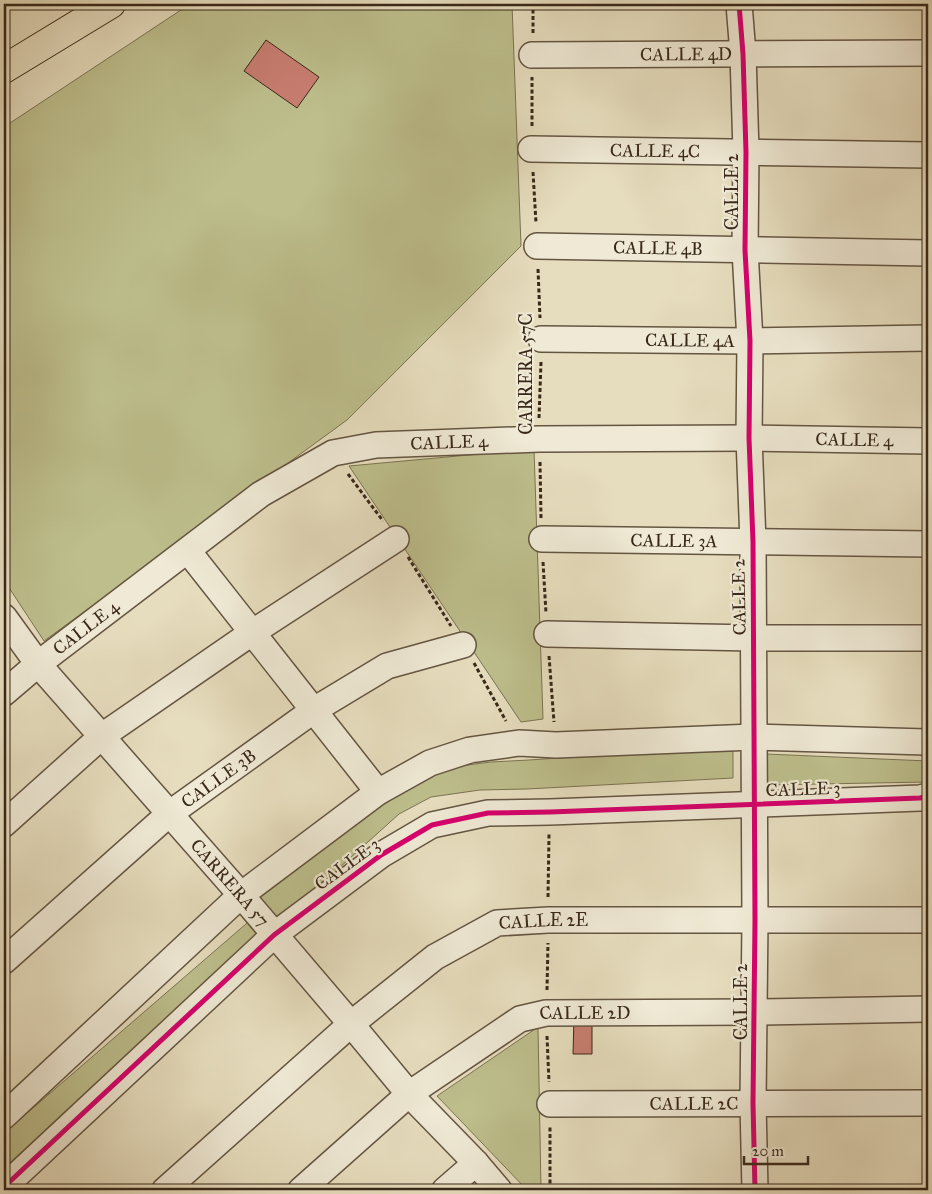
<svg xmlns="http://www.w3.org/2000/svg" width="932" height="1194" font-family="'IM FELL Great Primer',serif">
<style>
.green{fill:#bdbe8c;stroke:#7b7352}
.building{fill:#c87e71;stroke:#392819}
.lines{fill:none;stroke-linecap:round;stroke-linejoin:round}
.minor-casing{stroke:#645542;stroke-width:28}
.major-casing{stroke:#392819;stroke-width:30}
.path{stroke:#392819;stroke-width:3;stroke-dasharray:4 2.5;stroke-linecap:butt}
.minor{stroke:#efe9d5;stroke-width:25}
.major{stroke:#e6ddbe;stroke-width:28}
.cycleway-casing{stroke:#efe9d5;stroke-width:8}
.cycleway{stroke:#d6006c;stroke-width:5}
.labels{text-anchor:middle;dominant-baseline:central;stroke-width:4.5;stroke-linejoin:round;paint-order:stroke}
.street-label{font-size:18px;fill:#392819;stroke:#efe9d5}
</style>
<rect width="100%" height="100%" fill="#e6ddbe"/>
<filter id="stains"><feTurbulence type="fractalNoise" baseFrequency=".004" numOctaves="4"/><feColorMatrix values="0 0 0 0 .2 0 0 0 0 .09 0 0 0 0 .02 0 0 0 .5 -.17"/></filter>
<radialGradient id="worn" r=".72"><stop offset=".6" stop-color="#630" stop-opacity="0"/><stop offset="1" stop-color="#630" stop-opacity=".3"/></radialGradient>
<!-- green -->
<g class="green">
<polygon points="190,4 512,4 521,246 347,420 44,641 4,580 4,127"/>
<polygon points="534,449 543,719 521,722 349,466"/>
<polygon points="733,746 733,778 527,789 480,790 431,797 399,814 278,923 254,898 379,800 424,776 460,766 491,762 529,760"/>
<polygon points="766,754 928,761 928,782 765,785"/>
<polygon points="254,917 266,930 4,1173 4,1133"/>
<polygon points="538,1027 541,1190 527,1190 437,1096"/>
</g>
<!-- building -->
<g class="building">
<polygon points="266,40 319,77 297,108 244,71"/>
<polygon points="574,1017 592,1017 592,1054 573,1054"/>
</g>
<g class="lines">
<defs>
<g id="minor">
<polyline points="739,4 743,54 746,152 745,250 750,341 749,438 753,542 755,920 753,1103 755,1190"/>
<path id="s1" d="M532 55 928 53"/>
<path id="s2" d="M531 149 928 155"/>
<path id="s3" d="M537 246 928 253"/>
<path id="s4" d="M541 339 750 341 928 338"/>
<path id="s5" d="M542 539 928 544"/>
<polyline points="188,551 378,792"/>
<path id="s6" d="M4 617 38 664 241 895 351 1024 409 1094 476 1163 499 1190"/>
<polyline points="547,634 754,638 928,638"/>
<path id="s7" d="M4 693 38 664 261 494 333 453 376 445 539 439 749 438 928 441"/>
<polyline points="4,824 102,736 253,632 396,539"/>
<path id="s8" d="M4 961 169 814 314 710 387 666 463 645"/>
<path id="s9" d="M550 1104 928 1103"/>
<polyline points="4,1116 241,895 378,792 430,763 470,750 519,743 556,745 753,737 926,742 928,744"/>
<polyline points="4,1187 274,935 381,855 432,825 488,813 550,812 920,798 928,796"/>
<path id="s10" d="M165 1190 351 1024 435 957 497 923 548 920H928"/>
<path id="s11" d="M301 1190 409 1094 520 1019 546 1013 755 1012 928 1009"/>
<polyline points="445,1190 476,1163"/>
</g>
<polyline id="major" points="4,69 111,4"/>
</defs>
<!-- minor casing -->
<use href="#minor" class="minor-casing"/>
<!-- major casing -->
<use href="#major" class="major-casing"/>
<!-- path -->
<g class="path">
<polyline points="533,33 533,4"/>
<polyline points="532,126 532,77"/>
<polyline points="533,172 536,223"/>
<polyline points="538,269 540,318"/>
<polyline points="539,418 541,362"/>
<polyline points="540,462 541,518"/>
<polyline points="348,474 383,521"/>
<polyline points="408,557 451,626"/>
<polyline points="543,562 546,613"/>
<polyline points="549,656 554,722"/>
<polyline points="474,663 506,721"/>
<polyline points="548,897 549,834"/>
<polyline points="547,990 548,943"/>
<polyline points="547,1036 549,1082"/>
<polyline points="550,1190 550,1126"/>
</g>
<!-- minor -->
<use href="#minor" class="minor"/>
<!-- major -->
<use href="#major" class="major"/>
<defs>
<g id="cycleway">
<polyline points="739,4 743,54 746,152 745,250 750,341 749,438 753,542 755,920 753,1103 755,1190"/>
<polyline points="4,1187 274,935 381,855 432,825 488,813 550,812 920,798 928,796"/>
</g>
</defs>
<!-- cycleway casing -->
<use href="#cycleway" class="cycleway-casing"/>
<!-- cycleway -->
<use href="#cycleway" class="cycleway"/>
</g>
<g class="labels">
<!-- street labels -->
<g class="street-label">
<text stroke="none"><textPath href="#s1" startOffset="154">CALLE 4D</textPath></text>
<text stroke="none"><textPath href="#s2" startOffset="124">CALLE 4C</textPath></text>
<text transform="translate(732 192) rotate(-90)">CALLE 2</text>
<text stroke="none"><textPath href="#s3" startOffset="121">CALLE 4B</textPath></text>
<text stroke="none"><textPath href="#s4" startOffset="149">CALLE 4A</textPath></text>
<text transform="translate(526 374) rotate(-90)">CARRERA 57C</text>
<text stroke="none"><textPath href="#s7" startOffset="930">CALLE 4</textPath></text>
<text stroke="none"><textPath href="#s7" startOffset="525">CALLE 4</textPath></text>
<text stroke="none"><textPath href="#s5" startOffset="132">CALLE 3A</textPath></text>
<text transform="translate(739 597) rotate(-91)">CALLE 2</text>
<text stroke="none"><textPath href="#s7" startOffset="105">CALLE 4</textPath></text>
<text stroke="none"><textPath href="#s8" startOffset="282">CALLE 3B</textPath></text>
<text transform="translate(803 789) rotate(-2)">CALLE 3</text>
<text transform="translate(347 864) rotate(-36)">CALLE 3</text>
<text stroke="none"><textPath href="#s6" startOffset="349">CARRERA 57</textPath></text>
<text stroke="none"><textPath href="#s10" startOffset="474">CALLE 2E</textPath></text>
<text transform="translate(741 1002) rotate(-90)">CALLE 2</text>
<text stroke="none"><textPath href="#s11" startOffset="344">CALLE 2D</textPath></text>
<text stroke="none"><textPath href="#s9" startOffset="144">CALLE 2C</textPath></text>
</g>
</g>
<!-- margin -->
<rect width="932" height="1194" fill="none" stroke="#e6ddbe" stroke-width="20"/>
<rect x="5" y="5" width="922" height="1184" fill="none" stroke="#392819" stroke-width="2.5"/>
<rect x="10" y="10" width="912" height="1174" fill="none" stroke="#392819"/>
<!-- scale -->
<path d="M744 1156v8h64v-8" fill="none" stroke="#392819" stroke-width="2.5"/>
<text x="752" y="1156" font-size="15" fill="#392819" stroke="#efe9d5" stroke-width="4" paint-order="stroke">20 m</text>
<rect width="100%" height="100%" filter="url(#stains)"/>
<rect width="100%" height="100%" fill="url(#worn)"/>
</svg>
